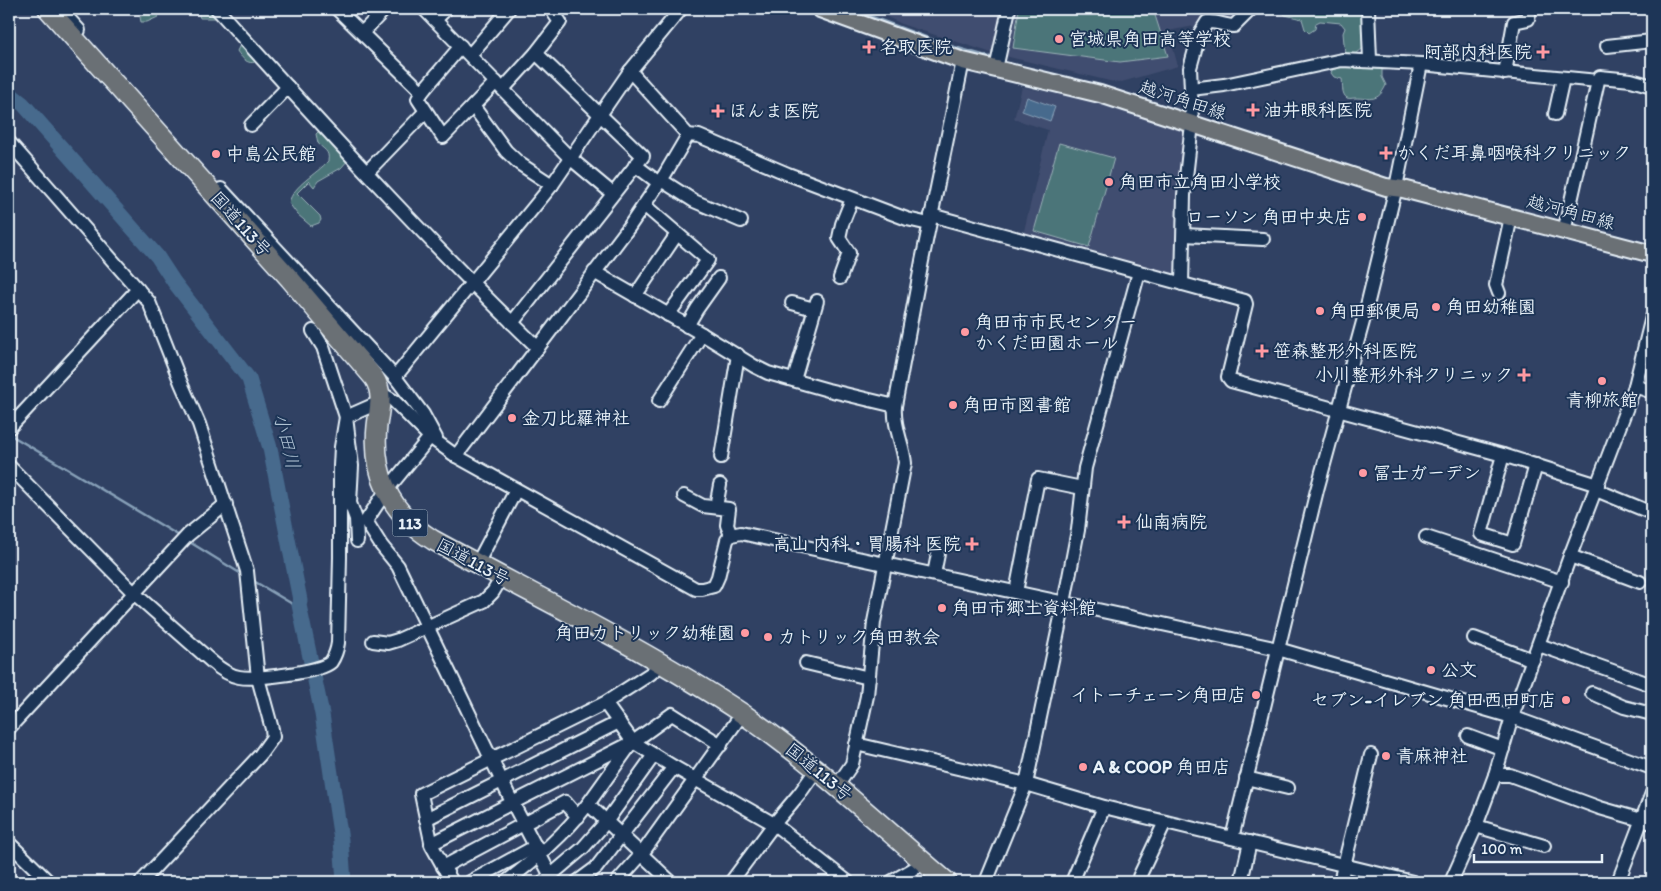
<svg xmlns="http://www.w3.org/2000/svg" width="1661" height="891" font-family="Itim,'Klee One',sans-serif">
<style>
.built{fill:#414d6f}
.green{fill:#4c7479;stroke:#9ab2b8}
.water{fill:#466a8d;stroke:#87a0b8}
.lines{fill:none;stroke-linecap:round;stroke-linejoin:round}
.stream{stroke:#87a0b8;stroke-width:2.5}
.river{stroke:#466a8d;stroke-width:15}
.minor-casing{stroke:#e8f1f8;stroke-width:16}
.major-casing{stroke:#e8f1f8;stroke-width:20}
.highway-casing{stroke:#e8f1f8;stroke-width:22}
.minor{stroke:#1d3557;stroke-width:12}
.major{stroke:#6b6f75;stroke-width:16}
.highway{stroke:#6b6f75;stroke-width:19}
.poi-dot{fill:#ff9aa2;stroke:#1d3557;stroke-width:2}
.labels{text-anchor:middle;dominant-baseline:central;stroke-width:4;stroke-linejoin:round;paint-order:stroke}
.shield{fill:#1d3557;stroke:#abb9c8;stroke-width:1}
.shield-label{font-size:16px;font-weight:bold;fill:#e8f1f8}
.poi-label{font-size:18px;font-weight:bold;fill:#e8f1f8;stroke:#1d3557;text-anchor:start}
.street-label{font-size:18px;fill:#e8f1f8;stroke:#1d3557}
.water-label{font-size:19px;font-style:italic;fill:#afc2d3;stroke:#1d3557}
</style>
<rect width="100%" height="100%" fill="#304163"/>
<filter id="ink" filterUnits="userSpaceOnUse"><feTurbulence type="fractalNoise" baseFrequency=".02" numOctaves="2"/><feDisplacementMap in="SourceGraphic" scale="10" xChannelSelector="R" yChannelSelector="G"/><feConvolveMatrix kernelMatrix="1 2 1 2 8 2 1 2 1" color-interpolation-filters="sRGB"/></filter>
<g filter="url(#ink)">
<!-- built -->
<g class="built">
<polygon points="873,9 1245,9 1236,18 1168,31 1178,66 1118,83 992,53 904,25 873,10"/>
<polygon points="1022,87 1100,102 1186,129 1179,272 1171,276 1023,235 1048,130 1014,119"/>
</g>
<!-- green -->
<g class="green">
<polygon points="150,9 160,9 158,17 147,22 141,22 140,17"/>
<polygon points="201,9 215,9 217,18 200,18 198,12"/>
<polygon points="1019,9 1153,9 1168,56 1120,62 1013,48"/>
<path d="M1279 9H1363L1364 46C1360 53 1352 56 1345 54L1343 33 1345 28 1341 23 1320 21 1316 23 1315 29 1309 33 1305 29 1302 19 1285 15Z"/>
<path d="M241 43C251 44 261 42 265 53 255 67 246 65 237 51Z"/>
<path d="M1338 65 1393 69 1382 70V77L1386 85C1378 103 1370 98 1355 98 1352 98 1350 99 1347 98 1341 94 1343 84 1342 79L1334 77 1331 73 1333 68Z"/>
<path d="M319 131 349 159 341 168 318 181 314 187 309 181 297 193 320 216 321 220 319 223 311 226 297 214 289 203C293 185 317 174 328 161 330 150 323 150 318 143 317 140 317 137 316 134Z"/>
<polygon points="1059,143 1114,158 1089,247 1034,231"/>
</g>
<!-- water -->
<polygon class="water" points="1027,97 1055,107 1050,121 1022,111"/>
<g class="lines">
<!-- stream -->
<g class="stream">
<polyline points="851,9 944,44 993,58"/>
<polyline points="9,434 181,537"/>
<polyline points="188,541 243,575"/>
<polyline points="252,580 294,605 299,605"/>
</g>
<!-- river -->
<polyline class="river" points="9,93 23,104 157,256 174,282 249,379 270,448 300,600 299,605 322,714 341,840 344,882"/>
<defs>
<g id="minor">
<polyline points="60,9 79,30"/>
<path d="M217 9C321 124 426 240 538 348"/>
<polyline points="337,9 422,92 461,46"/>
<polyline points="424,9 570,158 612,193"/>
<polyline points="1368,9 1370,60"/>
<polyline points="435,20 446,9"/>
<polyline points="362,33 385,9"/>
<polyline points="1607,46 1652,41"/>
<polyline points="470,55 509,9"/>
<polyline points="996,69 1009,9"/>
<polyline points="630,71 688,135 699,136 788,174 907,219 929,224"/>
<polyline points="1505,73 1514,22 1528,19 1530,9"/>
<polyline points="1600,77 1631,80 1652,86"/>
<polyline points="503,89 536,53 560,22 551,9"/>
<path d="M1191 89 1190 68 1199 35 1207 22C1217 21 1225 26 1234 26L1251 9"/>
<polyline points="422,92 418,99 443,137 496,82"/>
<polyline points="473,106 506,151 520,164 552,185"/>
<polyline points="1555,114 1563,78"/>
<polyline points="251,125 288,87"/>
<polyline points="9,142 149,302 181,383 199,424 247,571 258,678 272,729 273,737 260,755 141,882"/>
<polyline points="635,165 659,183"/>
<polyline points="367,172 425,112"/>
<polyline points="661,180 694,201 741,221"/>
<polyline points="221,189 395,377 423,414 436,438"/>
<polyline points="644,205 708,260 668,315"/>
<polyline points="931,215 1245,301 1246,304 1228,377 1231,381 1503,455 1598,485"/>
<polyline points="1184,235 1263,239"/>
<polyline points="594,272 702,334 754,366 768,373 828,390 895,406"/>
<polyline points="840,278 849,253 839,238 842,224 852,199"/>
<polyline points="1182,284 1184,195 1192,124 1191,89 1224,85 1342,60 1421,64 1598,81 1564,232"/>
<polyline points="1499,293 1496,285 1511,217"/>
<polyline points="635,296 677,234"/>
<polyline points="792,303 814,309"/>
<polyline points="512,323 643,156 536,53"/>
<polyline points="687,326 697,309 719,278"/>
<polyline points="313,331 323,347 346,417 352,466 350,503 356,519 357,541"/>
<polyline points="395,377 552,185 630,71 681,9"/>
<polyline points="794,380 817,301"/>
<polyline points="1635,386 1652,392"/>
<polyline points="381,393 394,401 430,437 456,456 696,589 702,589 714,586 718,577 727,540 731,535 741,533 1278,649 1512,717 1652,768"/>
<polyline points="659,401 702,334"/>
<polyline points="346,417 380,402"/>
<polyline points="9,428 138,289"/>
<polyline points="430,437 386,491 366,521 381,545 398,566 510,798 554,882"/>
<polyline points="1503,455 1481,534 1513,544 1536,465"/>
<polyline points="456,456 629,227 665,174 688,135"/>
<polyline points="721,457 738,355"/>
<path d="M9 466 135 594 212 662C220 669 228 675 239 677 254 680 321 672 331 662 335 656 337 650 338 643L340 557V466L341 447 346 417"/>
<polyline points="1596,490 1652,513"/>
<polyline points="684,496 703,506 729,509 727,525 731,535"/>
<polyline points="716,507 720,485"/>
<polyline points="1426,537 1562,582"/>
<polyline points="1570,556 1640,582"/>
<polyline points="477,564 516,490"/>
<polyline points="934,574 938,554"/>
<polyline points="1016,592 1038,479 1082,488"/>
<polyline points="1474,638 1533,660"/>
<polyline points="373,641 388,643 398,640 484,601 493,592 502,577"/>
<polyline points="1539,645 1652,685"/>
<polyline points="806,663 869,678"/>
<polyline points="1592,693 1624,707 1652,714"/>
<polyline points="605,703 633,742 674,767 774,824 848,882"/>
<polyline points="9,728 188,535 226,504"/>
<polyline points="1468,736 1503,749"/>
<polyline points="856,744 1026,784 1104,807 1413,882"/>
<polyline points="1495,775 1510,775 1600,808 1652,823"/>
<polyline points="1246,778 1288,788"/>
<path d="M837 786 852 764 867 696 874 622 905 463C903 443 893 426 895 406L922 261 963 61"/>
<polyline points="588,804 631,744"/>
<polyline points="426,819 619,722"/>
<polyline points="1476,826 1544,846"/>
<polyline points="1232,838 1317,490 1364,318 1396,187 1421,64"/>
<polyline points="9,843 49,882"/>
<polyline points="431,844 633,742 672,714 721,745"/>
<polyline points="443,867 565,802 578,817"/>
<polyline points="1139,877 1165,822"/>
<polyline points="452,882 432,846 421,794 605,703 650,674 662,664"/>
<polyline points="470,882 536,846"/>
<path d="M506 882C537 858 564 835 588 804L671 882"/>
<polyline points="543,882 583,848 606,822 654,755"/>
<polyline points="577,882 596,868 674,767"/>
<polyline points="617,882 641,855 742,714"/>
<polyline points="731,882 774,824 800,793 817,769"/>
<polyline points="891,882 924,863"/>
<polyline points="986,882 1026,784 1064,603 1078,530 1085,468 1139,272"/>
<polyline points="1072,882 1104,807"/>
<polyline points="1241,882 1250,842"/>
<polyline points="1340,882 1371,755"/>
<polyline points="1451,882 1476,826 1495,775 1512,717 1570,556 1635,386 1652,317"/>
<polyline points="1618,882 1652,793"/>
</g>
<polyline id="major" points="820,9 963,61 1100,94 1386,187 1403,189 1652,254"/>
<path id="highway" d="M48 9 290 279 374 378C384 393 379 409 377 426 372 475 391 514 433 540 537 597 644 648 743 714 816 764 880 825 947 882"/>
</defs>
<!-- minor casing -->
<use href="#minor" class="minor-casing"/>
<!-- major casing -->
<use href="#major" class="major-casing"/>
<!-- highway casing -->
<use href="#highway" class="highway-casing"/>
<!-- minor -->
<use href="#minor" class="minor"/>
<!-- major -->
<use href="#major" class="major"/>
<!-- highway -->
<use href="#highway" class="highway"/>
</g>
</g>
<!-- markers -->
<g class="poi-dot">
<circle cx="1059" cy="39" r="5"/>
<path d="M866.5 39.5h5v5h5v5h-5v5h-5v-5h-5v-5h5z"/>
<path d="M1540.5 44.5h5v5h5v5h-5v5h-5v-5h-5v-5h5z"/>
<path d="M1250.5 102.5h5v5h5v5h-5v5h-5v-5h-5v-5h5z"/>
<path d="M715.5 103.5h5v5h5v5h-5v5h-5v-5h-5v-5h5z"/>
<path d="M1383.5 145.5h5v5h5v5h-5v5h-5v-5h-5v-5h5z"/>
<circle cx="216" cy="154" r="5"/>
<circle cx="1109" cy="182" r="5"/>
<circle cx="1362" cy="217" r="5"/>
<circle cx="1436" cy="307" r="5"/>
<circle cx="1320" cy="311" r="5"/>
<circle cx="965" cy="332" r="5"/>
<path d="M1259.5 343.5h5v5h5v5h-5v5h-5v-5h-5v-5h5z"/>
<path d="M1521.5 367.5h5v5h5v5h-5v5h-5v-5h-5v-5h5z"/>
<circle cx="1602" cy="381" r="5"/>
<circle cx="953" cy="405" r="5"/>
<circle cx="512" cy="418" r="5"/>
<circle cx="1363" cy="473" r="5"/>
<path d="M1121.5 514.5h5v5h5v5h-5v5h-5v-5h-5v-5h5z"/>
<path d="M969.5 536.5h5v5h5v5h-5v5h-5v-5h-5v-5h5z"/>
<circle cx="942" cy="608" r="5"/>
<circle cx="745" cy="633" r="5"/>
<circle cx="768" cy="637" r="5"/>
<circle cx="1431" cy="670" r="5"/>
<circle cx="1256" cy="695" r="5"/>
<circle cx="1566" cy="700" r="5"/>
<circle cx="1386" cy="756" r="5"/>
<circle cx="1083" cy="767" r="5"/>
</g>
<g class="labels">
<!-- shield labels -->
<rect class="shield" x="392.5" y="509.5" width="35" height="27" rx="4"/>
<g class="shield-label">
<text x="410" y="523">113</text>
</g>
<!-- poi labels -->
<g class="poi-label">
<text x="1069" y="39">宮城県角田高等学校</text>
<text x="880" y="47">名取医院</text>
<text x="1532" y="52" text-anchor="end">阿部内科医院</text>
<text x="1264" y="110">油井眼科医院</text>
<text x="729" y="111">ほんま医院</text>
<text x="1397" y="153">かくだ耳鼻咽喉科クリニック</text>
<text x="226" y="154">中島公民館</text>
<text x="1119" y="182">角田市立角田小学校</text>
<text x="1352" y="217" text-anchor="end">ローソン 角田中央店</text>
<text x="1446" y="307">角田幼稚園</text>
<text x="1330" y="311">角田郵便局</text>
<text x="975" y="322">角田市市民センター<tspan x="975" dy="21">かくだ田園ホール</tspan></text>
<text x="1273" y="351">笹森整形外科医院</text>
<text x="1513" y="375" text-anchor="end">小川整形外科クリニック</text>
<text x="1602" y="400" text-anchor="middle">青柳旅館</text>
<text x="963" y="405">角田市図書館</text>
<text x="522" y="418">金刀比羅神社</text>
<text x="1373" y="473">冨士ガーデン</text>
<text x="1135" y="522">仙南病院</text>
<text x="961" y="544" text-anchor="end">高山 内科・胃腸科 医院</text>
<text x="952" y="608">角田市郷土資料館</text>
<text x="735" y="633" text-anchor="end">角田カトリック幼稚園</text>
<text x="778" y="637">カトリック角田教会</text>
<text x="1441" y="670">公文</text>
<text x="1246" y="695" text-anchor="end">イトーチェーン角田店</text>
<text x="1556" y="700" text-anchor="end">セブン-イレブン 角田西田町店</text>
<text x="1396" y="756">青麻神社</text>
<text x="1093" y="767">A &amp; COOP 角田店</text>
</g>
<!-- street labels -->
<g class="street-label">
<text transform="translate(1183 100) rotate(18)">越河角田線</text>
<text transform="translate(1571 212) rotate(15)">越河角田線</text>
<text transform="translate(241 224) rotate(48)">国道113号</text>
<text transform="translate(473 562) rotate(28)">国道113号</text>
<text transform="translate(819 772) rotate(39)">国道113号</text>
</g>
<!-- water labels -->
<g class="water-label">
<text transform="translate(287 441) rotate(76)">小田川</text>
</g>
</g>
<!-- margin -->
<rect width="1661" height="891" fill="none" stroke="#1d3557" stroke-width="30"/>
<rect x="15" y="15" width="1631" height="861" fill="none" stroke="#e8f1f8" stroke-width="2" filter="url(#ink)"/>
<!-- scale -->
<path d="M1474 854v8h128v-8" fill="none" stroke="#e8f1f8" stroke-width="2.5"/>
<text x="1481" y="854" font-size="15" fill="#e8f1f8" stroke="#1d3557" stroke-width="4" paint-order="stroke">100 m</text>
</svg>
